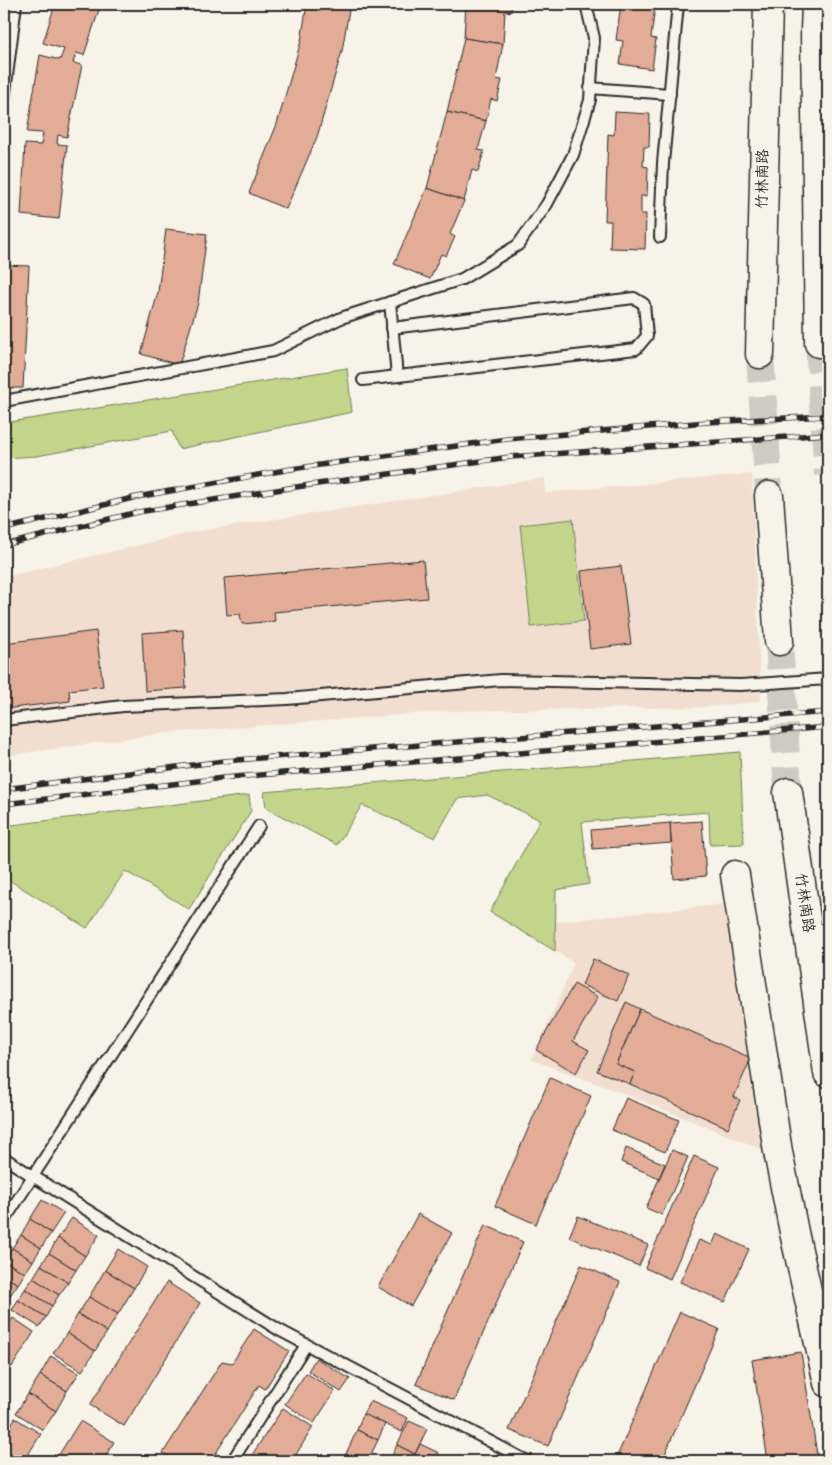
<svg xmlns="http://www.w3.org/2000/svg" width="832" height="1465" font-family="Kalam,'LXGW WenKai TC',sans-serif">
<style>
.built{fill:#f1ded0}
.green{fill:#c2d58b;stroke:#76805b}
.building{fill:#e2ac97;stroke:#2b2b2b}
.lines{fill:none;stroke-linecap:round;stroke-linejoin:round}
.secondary-tunnel{stroke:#cecbc2;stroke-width:28;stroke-dasharray:28 14;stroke-linecap:butt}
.lane-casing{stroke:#2b2b2b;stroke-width:14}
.secondary-casing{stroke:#2b2b2b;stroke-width:31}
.lane{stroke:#f7f3e8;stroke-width:10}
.secondary{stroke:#f7f3e8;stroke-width:28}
.rail-casing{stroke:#2b2b2b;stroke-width:5.5}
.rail{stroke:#f7f3e8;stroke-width:4;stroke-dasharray:11;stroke-linecap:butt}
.lane-bridge-casing{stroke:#2b2b2b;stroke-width:14;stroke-linecap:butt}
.lane-bridge{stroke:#f7f3e8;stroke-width:10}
.labels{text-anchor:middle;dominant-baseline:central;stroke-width:4.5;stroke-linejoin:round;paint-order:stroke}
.street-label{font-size:15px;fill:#2b2b2b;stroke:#f7f3e8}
</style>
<rect width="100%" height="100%" fill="#f7f3e8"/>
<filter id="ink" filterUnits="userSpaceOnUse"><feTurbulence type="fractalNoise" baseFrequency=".02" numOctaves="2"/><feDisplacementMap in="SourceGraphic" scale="10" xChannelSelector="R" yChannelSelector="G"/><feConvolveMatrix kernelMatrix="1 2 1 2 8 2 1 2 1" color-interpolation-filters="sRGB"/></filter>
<g filter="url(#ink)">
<!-- built -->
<g class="built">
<polygon points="752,474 761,701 709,707 451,711 165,733 4,756 4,577 199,531 545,478 545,493"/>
<polygon points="727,904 769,1152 622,1093 532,1060 574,963 555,951 555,922"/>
</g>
<!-- green -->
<g class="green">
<polygon points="347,368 352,412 179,449 172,431 37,456 4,458 4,423"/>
<polygon points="573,519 584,621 531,627 520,525"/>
<polygon points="740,752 744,844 710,845 709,812 582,822 589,884 556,890 555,951 490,912 540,820 487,795 457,799 435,838 362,805 337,845 266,808 264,792"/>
<polygon points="249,795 251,811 189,909 125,871 87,928 4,877 4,826"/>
</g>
<!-- building -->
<g class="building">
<polygon points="55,4 101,4 84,55 76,53 73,63 82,65 67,137 58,135 57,144 67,145 59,219 21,215 25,144 41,145 43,133 27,132 40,55 60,60 64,49 43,43"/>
<polygon points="307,4 350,4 342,51 317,137 286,209 249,193 277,124 301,41"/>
<polygon points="466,4 512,4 511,12 505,11 503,44 464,38"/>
<polygon points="621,4 661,4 661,5 655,6 651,38 656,39 652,69 620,64 623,41 616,40"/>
<polygon points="464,38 503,44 496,79 502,80 497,101 491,99 486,121 447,112"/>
<polygon points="447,112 486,121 478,150 484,151 478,172 472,170 464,201 427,188"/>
<polygon points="615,112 650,114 649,147 644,147 643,166 648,167 647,196 641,196 641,214 646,214 645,249 610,248 611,221 605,221 608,134 614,135"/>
<polygon points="427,188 464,201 450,234 455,237 446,256 441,254 430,279 394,264"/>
<polygon points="166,229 207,234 198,303 179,365 141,354 158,292"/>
<polygon points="4,265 29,266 23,388 4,388"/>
<polygon points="423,560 427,598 274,612 275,621 242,624 240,614 227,615 224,578"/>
<polygon points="621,566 631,644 590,649 581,571"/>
<polygon points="183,630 186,688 145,691 142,633"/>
<polygon points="96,631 103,686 69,690 70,701 4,709 4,643"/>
<polygon points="702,821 706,876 674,879 670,823"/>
<polygon points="670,823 671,843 593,849 591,830"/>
<polygon points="593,959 629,975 618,1001 582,985"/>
<polygon points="574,984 598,997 573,1041 589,1050 576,1073 536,1050"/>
<polygon points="626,1002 640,1009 616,1064 635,1072 630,1084 597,1071"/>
<polygon points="640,1009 751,1058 734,1097 740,1100 728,1128 630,1084 635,1072 616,1064"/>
<polygon points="550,1078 591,1096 536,1224 495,1206"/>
<polygon points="626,1098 679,1120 665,1152 612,1130"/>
<polygon points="626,1148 665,1164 659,1178 621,1162"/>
<polygon points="672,1150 688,1157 662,1215 646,1208"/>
<polygon points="694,1156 719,1167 670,1279 645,1268"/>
<polygon points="42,1200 64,1213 51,1233 30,1219"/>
<polygon points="418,1214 452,1233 411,1306 378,1287"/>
<polygon points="578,1216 648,1245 639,1266 569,1237"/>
<polygon points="72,1218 99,1235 85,1256 58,1238"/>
<polygon points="30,1219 51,1233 41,1248 21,1235"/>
<polygon points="485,1225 523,1242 454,1400 416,1384"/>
<polygon points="717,1234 749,1249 725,1302 680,1282 699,1240 712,1245"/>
<polygon points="21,1235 41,1248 33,1261 12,1248"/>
<polygon points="58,1238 85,1256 76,1270 49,1253"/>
<polygon points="12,1248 33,1261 25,1273 4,1261"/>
<polygon points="118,1249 147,1267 134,1288 105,1270"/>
<polygon points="49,1253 76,1270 68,1283 41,1265"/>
<polygon points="4,1261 25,1273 18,1284 4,1276"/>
<polygon points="41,1265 68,1283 59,1295 33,1278"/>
<polygon points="581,1265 620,1282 548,1446 509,1430"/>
<polygon points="105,1270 134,1288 118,1314 89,1297"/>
<polygon points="4,1276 18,1284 11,1294 4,1290"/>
<polygon points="33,1278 59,1295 52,1306 25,1289"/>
<polygon points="167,1282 200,1303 124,1426 90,1405"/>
<polygon points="25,1289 52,1306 46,1317 18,1300"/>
<polygon points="4,1290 11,1294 4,1306"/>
<polygon points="89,1297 118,1314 107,1332 78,1314"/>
<polygon points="18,1300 46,1317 39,1327 12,1310"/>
<polygon points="680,1312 719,1329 662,1461 615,1461"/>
<polygon points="78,1314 107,1332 95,1351 67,1333"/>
<polygon points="13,1318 34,1332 12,1367 4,1362 4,1332"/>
<polygon points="254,1329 289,1351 265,1389 259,1385 211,1461 176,1461 163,1453 222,1361 232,1363"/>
<polygon points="67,1333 95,1351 82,1371 53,1353"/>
<polygon points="801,1352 818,1461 768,1461 752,1360"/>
<polygon points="51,1356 79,1373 67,1391 40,1375"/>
<polygon points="316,1358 350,1379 341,1392 308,1371"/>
<polygon points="4,1370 9,1373 4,1381"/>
<polygon points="306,1373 335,1391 314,1423 285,1404"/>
<polygon points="40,1375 67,1391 56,1411 28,1394"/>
<polygon points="28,1394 56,1411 43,1430 16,1413"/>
<polygon points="370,1401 408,1418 402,1432 363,1414"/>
<polygon points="283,1408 313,1427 292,1461 248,1461"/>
<polygon points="363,1414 385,1424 378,1440 357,1430"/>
<polygon points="15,1418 41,1434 24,1461 4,1449 4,1437"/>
<polygon points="80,1421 114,1442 102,1461 55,1461"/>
<polygon points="409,1421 427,1429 415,1454 397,1445"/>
<polygon points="357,1430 378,1440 368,1461 356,1461 345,1456"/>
<polygon points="420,1444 439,1453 435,1461 412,1461"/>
<polygon points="397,1445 415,1454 411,1461 397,1461 391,1458"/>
<polygon points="345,1456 356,1461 342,1461"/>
<polygon points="466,1456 482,1461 464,1461"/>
</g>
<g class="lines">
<!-- secondary-tunnel -->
<g class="secondary-tunnel">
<polyline points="819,343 828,475"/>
<polyline points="760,354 769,496"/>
<polyline points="779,641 788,792"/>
</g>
<defs>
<g id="lane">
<polyline points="590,88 670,94"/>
<polyline points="4,100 16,4"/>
<polyline points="660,237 663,163 678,4"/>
<polyline points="390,302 397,376"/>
<polyline points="363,380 636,349 647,336 644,304 634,298 392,328"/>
<polyline points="4,401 273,351 341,318 462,279 518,245 547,204 573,155 590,100 594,38 586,4"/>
<polyline points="4,720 123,706 287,699 501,680 741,685"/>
<polyline points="4,1158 279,1330 527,1461"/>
<polyline points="4,1221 259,826"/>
<polyline points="232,1461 306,1345"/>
</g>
<g id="secondary">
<polyline points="816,4 815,31 819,343"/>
<polyline points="760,354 768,4"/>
<polyline points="769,496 779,641"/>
<polyline points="788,792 828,1073"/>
<polyline points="735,875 778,1152 795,1237 828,1383"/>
</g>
</defs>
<!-- lane casing -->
<use href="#lane" class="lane-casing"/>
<!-- secondary casing -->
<use href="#secondary" class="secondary-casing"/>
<!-- lane -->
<use href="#lane" class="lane"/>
<!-- secondary -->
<use href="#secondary" class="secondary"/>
<defs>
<g id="rail">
<polyline points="4,529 137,497 291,469 507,439 707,422 828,416"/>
<polyline points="4,545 138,512 289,488 510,457 828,434"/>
<polyline points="4,789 224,761 828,712"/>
<polyline points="4,804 223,778 828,727"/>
</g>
</defs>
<!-- rail casing -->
<use href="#rail" class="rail-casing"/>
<!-- rail -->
<use href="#rail" class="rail"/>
<defs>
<polyline id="lane-bridge" points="741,685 828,679"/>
</defs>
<!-- lane-bridge casing -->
<use href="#lane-bridge" class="lane-bridge-casing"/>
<!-- lane-bridge -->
<use href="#lane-bridge" class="lane-bridge"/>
</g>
</g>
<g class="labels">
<!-- street labels -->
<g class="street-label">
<text transform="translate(763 179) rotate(-89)">竹林南路</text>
<text transform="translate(804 903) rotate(82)">竹林南路</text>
</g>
</g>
<!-- margin -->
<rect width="832" height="1465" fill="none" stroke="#f7f3e8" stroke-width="20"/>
<rect x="10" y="10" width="812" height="1445" fill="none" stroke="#2b2b2b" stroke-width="2" filter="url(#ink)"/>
</svg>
